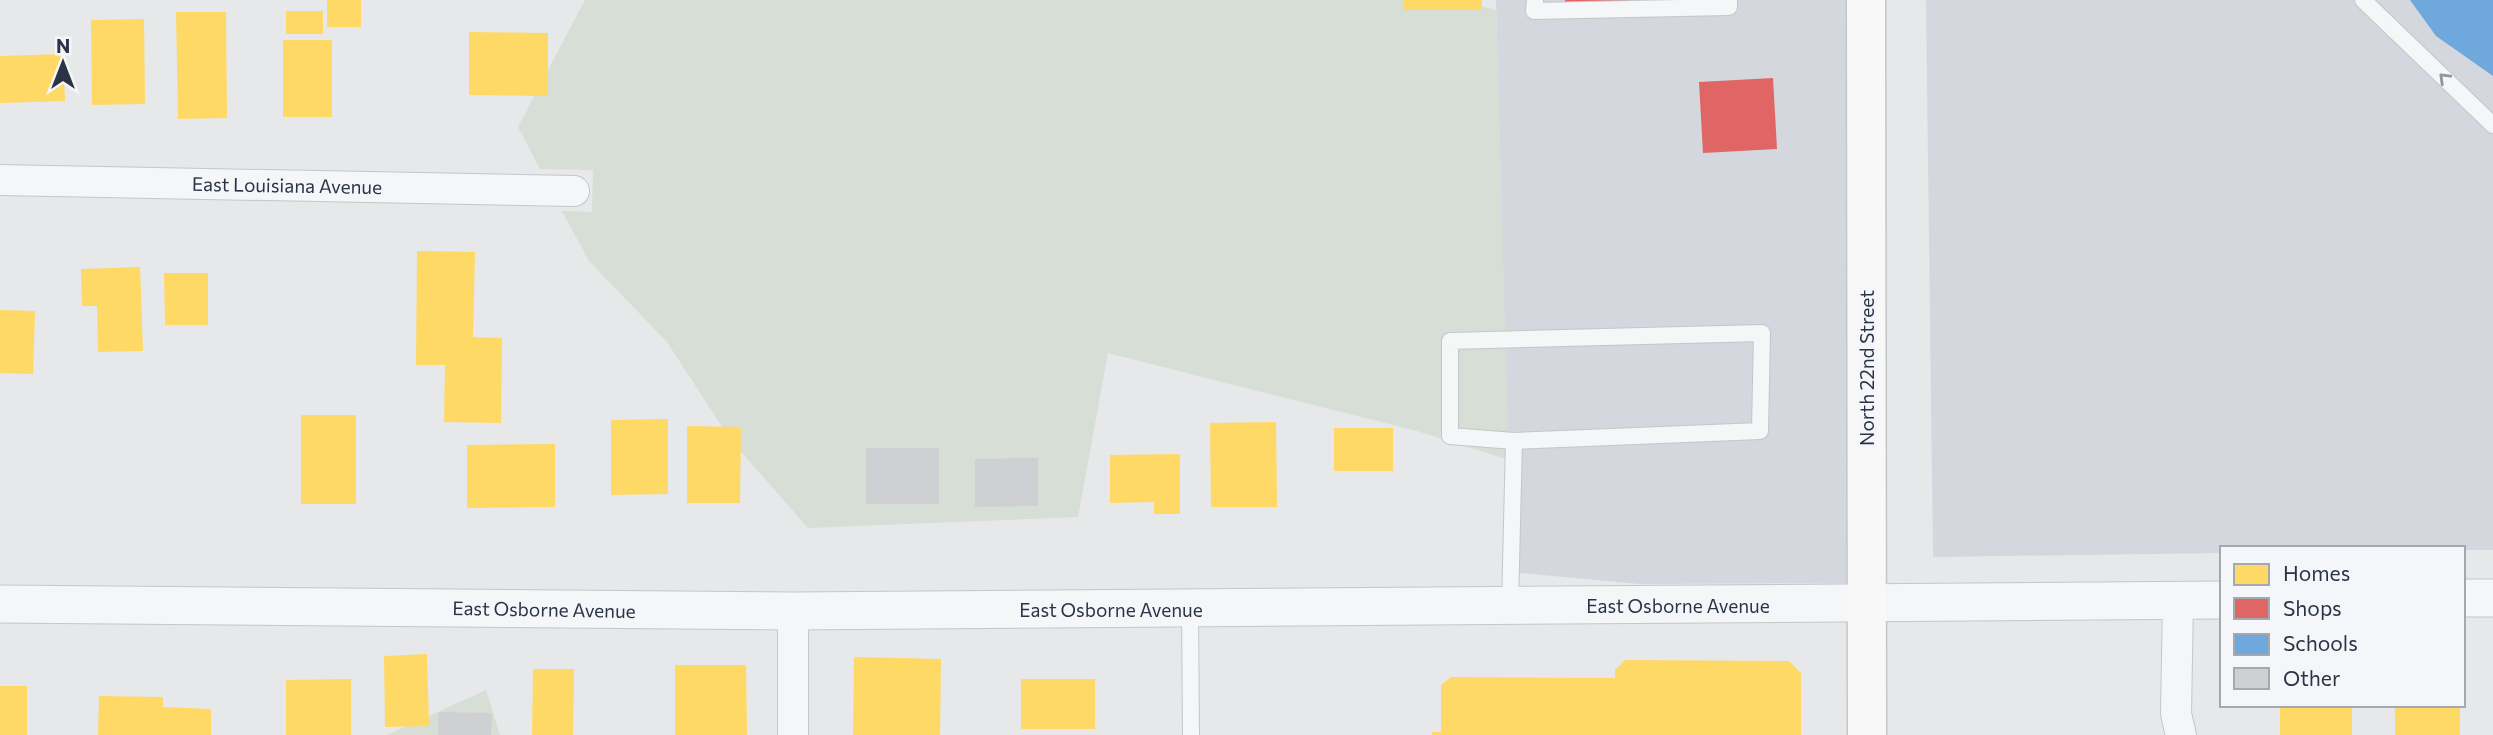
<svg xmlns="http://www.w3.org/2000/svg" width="2493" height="735" font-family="Commissioner,sans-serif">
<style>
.built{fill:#d4d7dd}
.green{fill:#d6ded6}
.homes{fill:#ffd966}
.shops{fill:#e06666}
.schools{fill:#6fa8dc}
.building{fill:#ced0d3}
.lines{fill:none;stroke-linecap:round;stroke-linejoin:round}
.service-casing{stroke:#c4c6c8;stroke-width:18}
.minor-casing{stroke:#c4c6c8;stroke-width:32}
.tertiary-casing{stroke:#c4c6c8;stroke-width:39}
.secondary-casing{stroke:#c4c6c8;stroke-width:41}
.service{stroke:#f5f6f7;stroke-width:16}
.minor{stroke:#f5f6f7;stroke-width:30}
.tertiary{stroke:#f5f6f7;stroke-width:37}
.secondary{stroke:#f8f8f8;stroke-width:38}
.oneway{stroke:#90959e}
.labels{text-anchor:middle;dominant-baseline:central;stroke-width:7;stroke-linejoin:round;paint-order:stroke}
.street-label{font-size:19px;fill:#2b3445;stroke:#f4f6f9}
</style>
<rect width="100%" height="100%" fill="#e6e8ea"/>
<!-- built -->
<g class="built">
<polygon points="1496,0 1847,0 1848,583 1639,584 1511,572"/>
<polygon points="1926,0 2493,0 2493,550 2463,550 2463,548 2222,548 2222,553 1933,557"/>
</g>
<!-- green -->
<g class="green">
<polygon points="585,0 1457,0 1496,10 1509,460 1417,431 1108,353 1078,517 808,528 730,439 667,342 589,261 562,211 592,212 593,170 540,169 518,127"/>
<polygon points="486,690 500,735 387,735"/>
</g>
<!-- homes -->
<g class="homes">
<rect x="327" y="0" width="34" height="27"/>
<rect x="1404" y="0" width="78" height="10"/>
<rect x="286" y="11" width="37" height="23"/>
<polygon points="176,12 226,12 227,118 178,119"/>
<polygon points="144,19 145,104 92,105 91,20"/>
<polygon points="469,32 548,33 548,96 469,95"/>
<rect x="283" y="40" width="49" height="77"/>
<polygon points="63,54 65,101 0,103 0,56"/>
<polygon points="417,251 475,252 473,337 502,338 501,423 444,422 445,365 416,365"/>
<polygon points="140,267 143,351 98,352 97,306 82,306 81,269"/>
<polygon points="164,273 208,273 208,325 165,325"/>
<polygon points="0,310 35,311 33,374 0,373"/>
<rect x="301" y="415" width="55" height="89"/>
<polygon points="668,419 668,494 611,495 611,420"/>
<polygon points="1276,422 1277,507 1211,507 1210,423"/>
<polygon points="687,426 741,427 740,503 687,503"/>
<rect x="1334" y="428" width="59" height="43"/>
<polygon points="555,444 555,507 467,508 467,445"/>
<polygon points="1180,454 1180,514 1154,514 1154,502 1110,503 1110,455"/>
<polygon points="427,654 429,726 385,727 384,656"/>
<polygon points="854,657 941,659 940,735 853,735"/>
<polygon points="1625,660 1789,661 1801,673 1801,735 1432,735 1432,732 1441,732 1441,685 1451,677 1615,678 1615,670"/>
<polygon points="675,665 746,665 747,735 675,735"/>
<polygon points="533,669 574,669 573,735 532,735"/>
<polygon points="351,679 351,735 286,735 286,680"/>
<rect x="1021" y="679" width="74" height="50"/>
<rect x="0" y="686" width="27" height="49"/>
<polygon points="99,696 163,697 163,707 211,709 211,735 98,735"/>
<rect x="2280" y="705" width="72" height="30"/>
<rect x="2395" y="705" width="65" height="30"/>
</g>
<!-- shops -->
<g class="shops">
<rect x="1565" y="0" width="114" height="4"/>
<polygon points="1773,78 1777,149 1703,153 1699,82"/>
</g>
<!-- schools -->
<polygon class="schools" points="2410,0 2493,0 2493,76 2436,36"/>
<!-- building -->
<g class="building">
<rect x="866" y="448" width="73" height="56"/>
<polygon points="1038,458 1038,506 975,507 975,459"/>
<polygon points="439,712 492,713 491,735 438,735"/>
</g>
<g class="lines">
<defs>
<g id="service">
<polyline points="1535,0 1534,11 1729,7 1729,0"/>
<polyline points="2363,0 2493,125"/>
<polyline points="1510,606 1514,441 1760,431 1762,333 1450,341 1450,436 1514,441"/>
<polyline points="1190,608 1191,735"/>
</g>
<g id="minor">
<polyline points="0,180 574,191"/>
<polyline points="2178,601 2176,714 2181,735"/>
<polyline points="793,735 793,611"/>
</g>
<g id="tertiary">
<polyline points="2463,598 2493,598"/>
<polyline points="0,604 793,611 2222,600"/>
</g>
<polyline id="secondary" points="1866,0 1867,735"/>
</defs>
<!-- service casing -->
<use href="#service" class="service-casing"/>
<!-- minor casing -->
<use href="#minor" class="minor-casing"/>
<!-- tertiary casing -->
<use href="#tertiary" class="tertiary-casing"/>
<!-- secondary casing -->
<use href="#secondary" class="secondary-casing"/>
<!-- service -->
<use href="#service" class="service"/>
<!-- minor -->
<use href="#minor" class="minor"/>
<!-- tertiary -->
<use href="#tertiary" class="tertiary"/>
<!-- secondary -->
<use href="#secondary" class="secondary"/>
</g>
<!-- one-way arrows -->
<defs><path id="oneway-chevron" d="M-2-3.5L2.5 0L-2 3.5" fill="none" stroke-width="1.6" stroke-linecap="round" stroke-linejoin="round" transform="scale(1.75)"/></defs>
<use class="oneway" href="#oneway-chevron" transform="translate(2444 78) rotate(-136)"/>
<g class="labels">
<!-- street labels -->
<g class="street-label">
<text transform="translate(287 185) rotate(1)">East Louisiana Avenue</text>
<text transform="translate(1866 368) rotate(-90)">North 22nd Street</text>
<text x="1678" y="605">East Osborne Avenue</text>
<text transform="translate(544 609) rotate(1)">East Osborne Avenue</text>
<text x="1111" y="609">East Osborne Avenue</text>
</g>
</g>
<!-- legend -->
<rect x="2220" y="546" width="245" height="161" fill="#f4f6f9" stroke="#a4a8b1" stroke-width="2"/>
<rect x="2234" y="564" width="35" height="21" fill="#ffd966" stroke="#a4a8b1" stroke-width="2"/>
<text x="2283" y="581" font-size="21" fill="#2b3445">Homes</text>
<rect x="2234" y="598" width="35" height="21" fill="#e06666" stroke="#a4a8b1" stroke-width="2"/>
<text x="2283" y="616" font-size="21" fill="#2b3445">Shops</text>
<rect x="2234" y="634" width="35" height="21" fill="#6fa8dc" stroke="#a4a8b1" stroke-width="2"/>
<text x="2283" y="651" font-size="21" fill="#2b3445">Schools</text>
<rect x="2234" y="668" width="35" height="21" fill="#ced0d3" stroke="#a4a8b1" stroke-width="2"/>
<text x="2283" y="686" font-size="21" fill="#2b3445">Other</text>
<!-- north arrow -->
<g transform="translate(63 63)" stroke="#f4f6f9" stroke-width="5" paint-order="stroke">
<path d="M0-5L12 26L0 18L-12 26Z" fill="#2b3445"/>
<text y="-10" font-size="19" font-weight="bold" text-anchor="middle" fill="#2b3445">N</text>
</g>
</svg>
